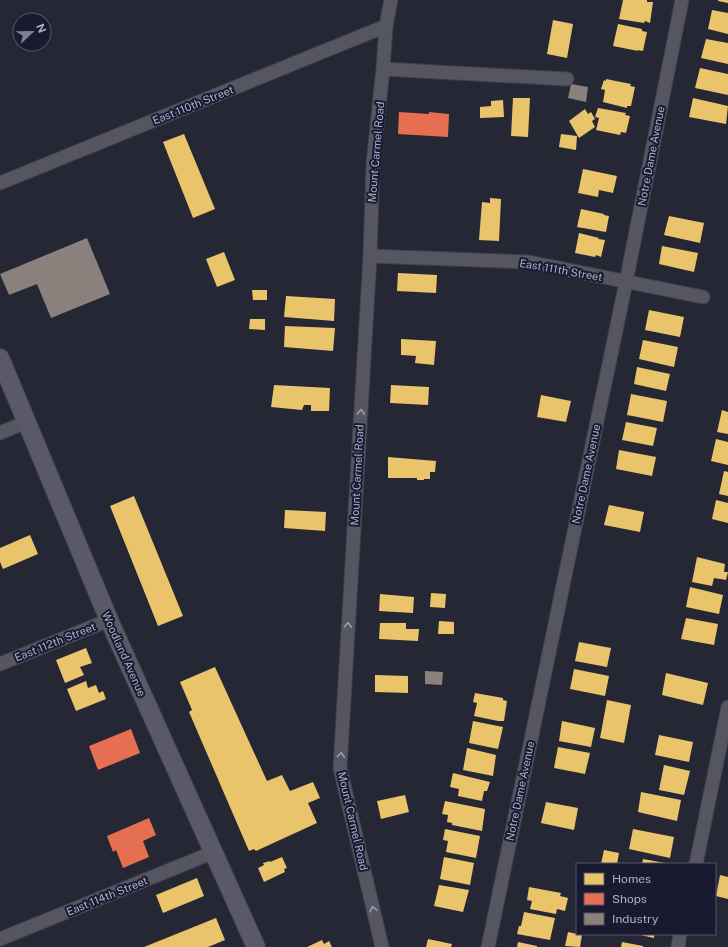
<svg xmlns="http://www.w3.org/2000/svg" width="728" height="947" font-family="'Public Sans',sans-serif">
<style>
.homes{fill:#e9c46a}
.shops{fill:#e76f51}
.industry{fill:#8a817c}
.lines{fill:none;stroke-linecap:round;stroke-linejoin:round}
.street-casing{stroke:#40414c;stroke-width:15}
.secondary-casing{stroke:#40414c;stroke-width:20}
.street{stroke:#565663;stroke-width:13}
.secondary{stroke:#5a5968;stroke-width:18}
.oneway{stroke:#9c9cb3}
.labels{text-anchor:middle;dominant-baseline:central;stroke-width:4;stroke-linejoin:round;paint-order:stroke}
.street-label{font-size:11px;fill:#aeaec7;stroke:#191a30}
</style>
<rect width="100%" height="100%" fill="#262735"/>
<!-- homes -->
<g class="homes">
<polygon points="623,0 647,0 647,2 653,2 650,23 645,21 644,23 619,19"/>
<polygon points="718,0 728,0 728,3 718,1"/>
<polygon points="712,10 728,13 728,34 708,29"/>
<polygon points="553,20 573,24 567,58 547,54"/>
<polygon points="618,24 642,29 642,31 647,32 643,51 637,50 638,51 613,46"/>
<polygon points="706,39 728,43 728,64 701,58"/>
<polygon points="700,68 728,74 728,95 695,88"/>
<polygon points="606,79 631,84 630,86 635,87 631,106 627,106 627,108 603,102 605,90 601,89 604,80 606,81"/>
<polygon points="513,98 530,98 528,137 511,136"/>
<polygon points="693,98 728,106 726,124 689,117"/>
<polygon points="503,100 504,117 480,118 480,107 491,106 491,101"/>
<polygon points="598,108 626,113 625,115 630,116 626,133 621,132 620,135 596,130 599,118 595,117"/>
<polygon points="585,109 588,114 591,112 595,119 592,121 595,127 579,138 569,121"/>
<polygon points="184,134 215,209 193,218 163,142"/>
<polygon points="561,134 577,136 576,150 559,147"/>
<polygon points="583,169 617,176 613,193 599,190 598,197 578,193"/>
<polygon points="490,198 501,199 499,241 479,240 482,202 490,203"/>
<polygon points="581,209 604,214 604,215 609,216 606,232 577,227"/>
<polygon points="669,216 704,223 700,243 664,235"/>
<polygon points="579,233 599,238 598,239 605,240 601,257 596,255 595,257 575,253"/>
<polygon points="662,246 698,253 694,272 659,264"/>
<polygon points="224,252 235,280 217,287 206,259"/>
<polygon points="398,273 437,275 436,293 397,291"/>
<polygon points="252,290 267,290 267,300 253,300"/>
<polygon points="286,296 335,299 334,321 284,317"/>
<polygon points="649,310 684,317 680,337 645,330"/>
<polygon points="250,319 265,319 265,330 249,329"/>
<polygon points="285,326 335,328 333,351 284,347"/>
<polygon points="401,339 436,341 434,365 415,363 416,356 401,355"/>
<polygon points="643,340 678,347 674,367 639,359"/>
<polygon points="637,367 670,374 666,391 634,384"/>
<polygon points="274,385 330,388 329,411 311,411 311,405 304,405 302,410 271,407"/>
<polygon points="391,385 429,387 428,405 390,403"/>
<polygon points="631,394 667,401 663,422 627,415"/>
<polygon points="541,395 571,401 566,422 537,417"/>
<polygon points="722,410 728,412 728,434 717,432"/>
<polygon points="626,422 657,428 653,446 622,440"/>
<polygon points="716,439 728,442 728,465 711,461"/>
<polygon points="619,450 656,457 652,476 616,469"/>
<polygon points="388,457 436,461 435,472 430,472 430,479 424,479 424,480 417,480 417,478 388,478"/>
<polygon points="724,471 728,472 728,496 719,494"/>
<polygon points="134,496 183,616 158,626 110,506"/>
<polygon points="716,500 728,503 728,523 712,519"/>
<polygon points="609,505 644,512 640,532 604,525"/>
<polygon points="285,510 326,512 325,531 284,528"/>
<polygon points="30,535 38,554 3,569 0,562 0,548"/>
<polygon points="697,557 725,564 724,572 728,572 726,580 714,578 712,586 692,582"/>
<polygon points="690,587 723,595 719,614 686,607"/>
<polygon points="431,593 446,594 445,608 430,607"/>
<polygon points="380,594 414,597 413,613 379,611"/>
<polygon points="686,618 718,624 714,645 681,639"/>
<polygon points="439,621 454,622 454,634 438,634"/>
<polygon points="380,623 406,623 406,629 419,629 418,641 379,639"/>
<polygon points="579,642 611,648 607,667 575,661"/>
<polygon points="86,648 92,663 80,667 84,675 65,683 56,660"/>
<polygon points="215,667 267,781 282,775 290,791 313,782 320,798 308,803 317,823 256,851 254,849 249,851 189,712 192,710 180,682"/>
<polygon points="574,669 609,676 605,696 570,689"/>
<polygon points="666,673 708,683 703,705 662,695"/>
<polygon points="375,675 408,676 408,693 375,692"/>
<polygon points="86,681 88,688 96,685 99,693 103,691 106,699 76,711 67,689"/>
<polygon points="475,693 503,698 503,700 507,701 504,721 498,721 474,716 477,703 473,702"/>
<polygon points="607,700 631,705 624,743 600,738"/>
<polygon points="473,721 503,727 498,749 469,743"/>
<polygon points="562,721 595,728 591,747 559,741"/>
<polygon points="659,735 693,742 689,762 655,755"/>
<polygon points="558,747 590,753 585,774 554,768"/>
<polygon points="467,748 496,755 493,776 463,770"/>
<polygon points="664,765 690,771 684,795 659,790"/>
<polygon points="453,773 490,782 487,791 484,791 482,801 458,796 459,789 450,787"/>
<polygon points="641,792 681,800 677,821 638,812"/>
<polygon points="405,795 409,812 381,819 377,801"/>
<polygon points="445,801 485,809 482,831 452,825 452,823 447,822 448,815 442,814"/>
<polygon points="546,802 578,808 574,830 541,823"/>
<polygon points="445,829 480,836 476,858 446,852 448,841 443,840"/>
<polygon points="633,829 674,837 670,858 629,849"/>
<polygon points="604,850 619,853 617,864 601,864"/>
<polygon points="282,857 287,868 284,869 285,872 264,882 258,868 264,865 263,863 270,861 270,862"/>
<polygon points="444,857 474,863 470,885 440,879"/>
<polygon points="643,859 665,863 665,864 642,864"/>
<polygon points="720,875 728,877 728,899 716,896"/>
<polygon points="197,878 204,896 163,913 156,895"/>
<polygon points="439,885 469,890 463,912 434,906"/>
<polygon points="529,887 561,893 560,896 568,898 565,911 557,909 556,914 530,909 532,901 527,900"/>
<polygon points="524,912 555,918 550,940 517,934 519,926 521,926"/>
<polygon points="216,918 225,940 208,947 144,947"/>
<polygon points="568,932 582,935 580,947 565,946"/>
<polygon points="636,934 654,934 654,938"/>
<polygon points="428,939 452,944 451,947 426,947"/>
<polygon points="322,940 324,944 329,941 332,947 307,947"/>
<polygon points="518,942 537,946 537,947 517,947"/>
<polygon points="622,942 643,946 643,947 621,947"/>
</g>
<!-- shops -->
<g class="shops">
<polygon points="399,112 429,114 429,112 449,114 448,137 398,134"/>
<polygon points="131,729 140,753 98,770 89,746"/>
<polygon points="149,818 156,835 143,841 149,857 123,868 116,850 113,852 107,836"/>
</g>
<!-- industry -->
<g class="industry">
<polygon points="571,84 588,87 586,102 568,98"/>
<polygon points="87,238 110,294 51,318 37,284 9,295 0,274"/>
<polygon points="425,671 443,672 442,685 425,684"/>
</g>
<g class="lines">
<defs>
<g id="street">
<polyline points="383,69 567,79"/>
<polyline points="0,183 386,26"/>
<polyline points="370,256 529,262 703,297"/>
<polyline points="0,433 26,422"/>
<polyline points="0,664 109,620"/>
<polyline points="696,864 728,707"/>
<polyline points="0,939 214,852"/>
<polyline points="382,947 340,768 370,256 373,164 383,69 386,26 391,0"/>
<polyline points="488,947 626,282 682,0"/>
<polyline points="678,947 680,934"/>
</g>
<polyline id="secondary" points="0,358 109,620 256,947"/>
</defs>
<!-- street casing -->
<use href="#street" class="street-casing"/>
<!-- secondary casing -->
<use href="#secondary" class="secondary-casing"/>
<!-- street -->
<use href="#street" class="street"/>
<!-- secondary -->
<use href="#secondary" class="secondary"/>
</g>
<!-- one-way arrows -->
<defs><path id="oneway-chevron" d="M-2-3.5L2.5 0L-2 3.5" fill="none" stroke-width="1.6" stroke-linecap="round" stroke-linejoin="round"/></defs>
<g class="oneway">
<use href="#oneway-chevron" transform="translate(361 412) rotate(-87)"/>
<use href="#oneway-chevron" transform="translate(348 625) rotate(-87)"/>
<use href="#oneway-chevron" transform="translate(341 755) rotate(-86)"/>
<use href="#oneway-chevron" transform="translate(373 909) rotate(-103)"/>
</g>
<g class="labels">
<!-- street labels -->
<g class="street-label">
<text transform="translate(193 105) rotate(-22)">East 110th Street</text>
<text transform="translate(376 152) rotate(-85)">Mount Carmel Road</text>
<text transform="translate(651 156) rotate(-79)">Notre Dame Avenue</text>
<text transform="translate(561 270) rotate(10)">East 111th Street</text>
<text transform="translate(586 474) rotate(-78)">Notre Dame Avenue</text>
<text transform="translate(357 475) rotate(-87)">Mount Carmel Road</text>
<text transform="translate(55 642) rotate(-22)">East 112th Street</text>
<text transform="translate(124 654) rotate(66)">Woodland Avenue</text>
<text transform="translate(520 791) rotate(-78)">Notre Dame Avenue</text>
<text transform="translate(353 821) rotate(77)">Mount Carmel Road</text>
<text transform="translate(107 896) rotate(-22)">East 114th Street</text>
</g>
</g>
<!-- legend -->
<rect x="576" y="863" width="140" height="72" fill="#191a30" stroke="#55556c"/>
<rect x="584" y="873" width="20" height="12" fill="#e9c46a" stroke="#55556c"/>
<text x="612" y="883" font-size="12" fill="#aeaec7">Homes</text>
<rect x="584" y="893" width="20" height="12" fill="#e76f51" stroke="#55556c"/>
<text x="612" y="903" font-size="12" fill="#aeaec7">Shops</text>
<rect x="584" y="913" width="20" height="12" fill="#8a817c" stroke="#55556c"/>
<text x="612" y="923" font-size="12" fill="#aeaec7">Industry</text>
<!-- north arrow -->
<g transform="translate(32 32) rotate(68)"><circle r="19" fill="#191a30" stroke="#55556c"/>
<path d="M0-3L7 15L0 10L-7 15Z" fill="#7e7f94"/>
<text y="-6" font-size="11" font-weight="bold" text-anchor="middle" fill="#aeaec7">N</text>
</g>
</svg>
